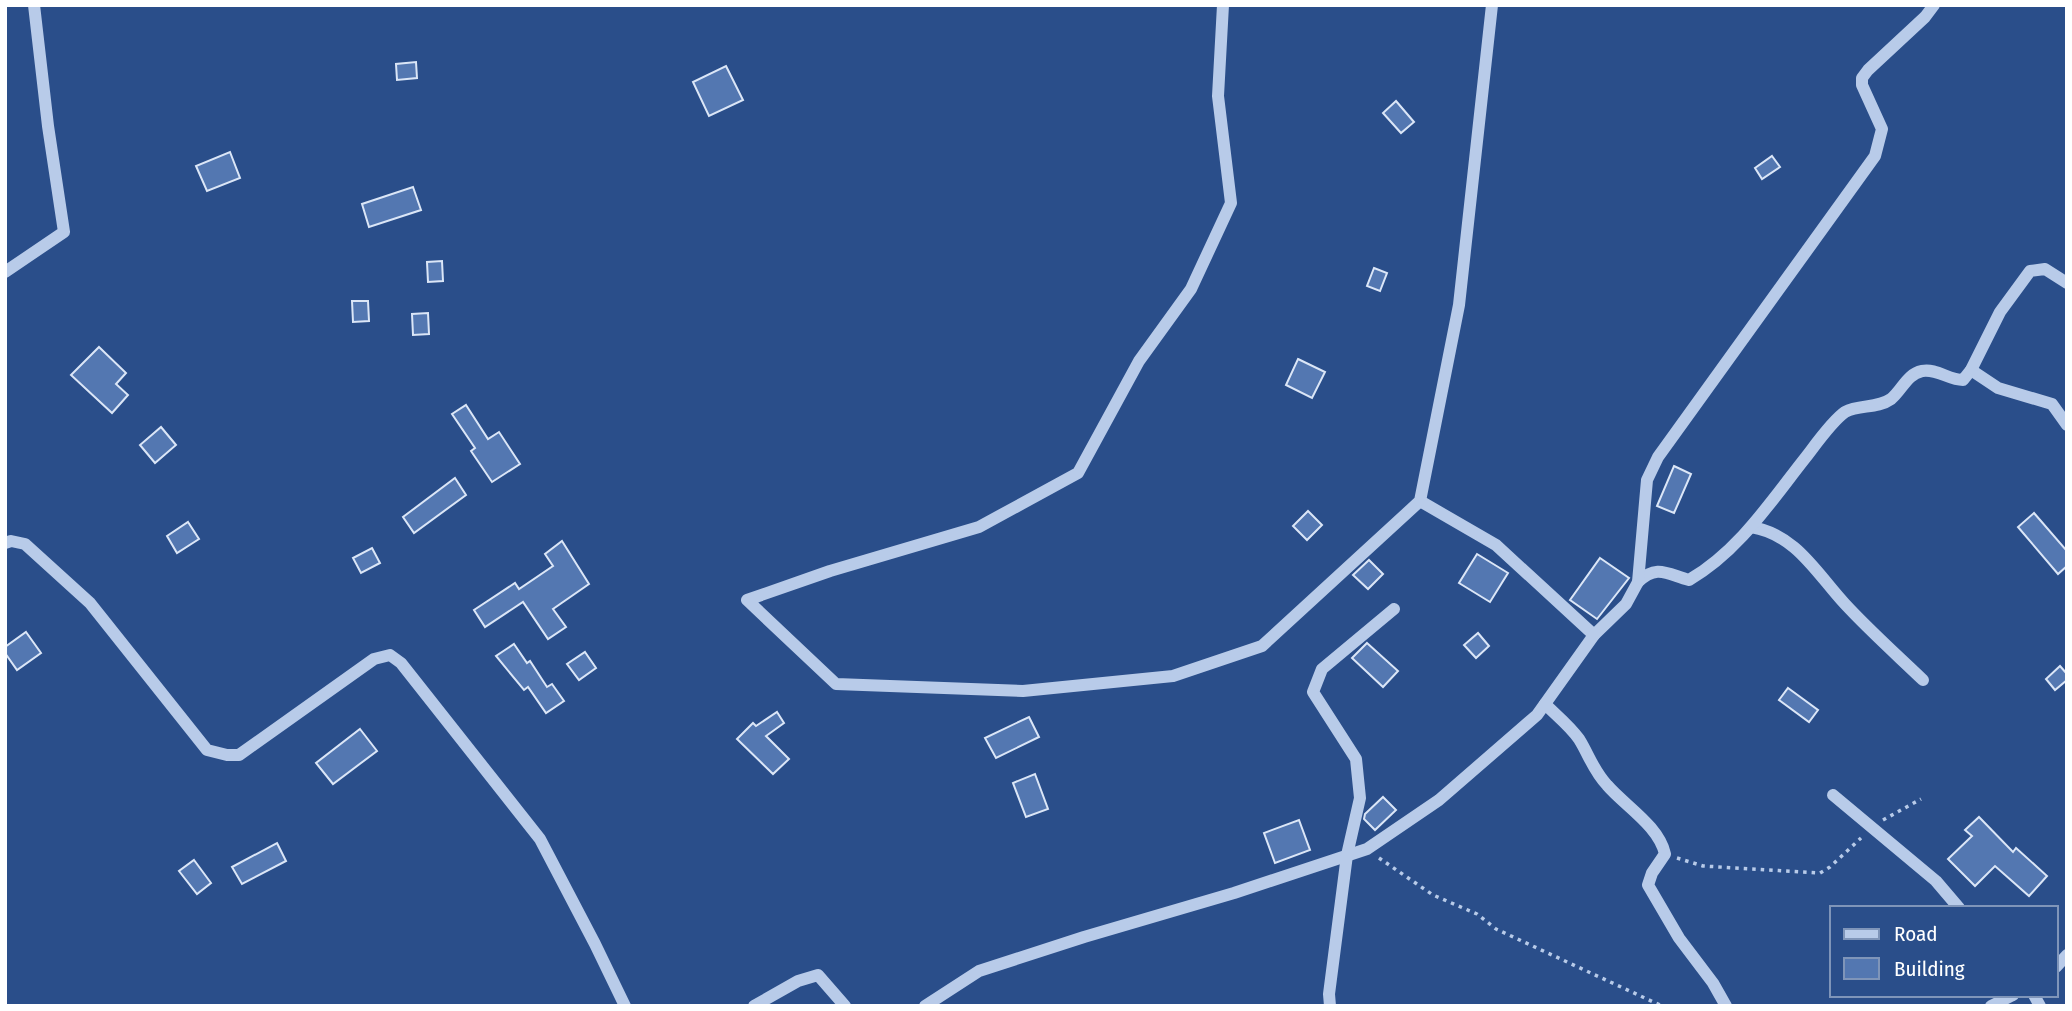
<svg xmlns="http://www.w3.org/2000/svg" width="2072" height="1011" font-family="'Fira Sans Condensed',sans-serif">
<style>
.building{fill:#5377b1;stroke:#dbe6f7;stroke-width:2}
.lines{fill:none;stroke-linecap:round;stroke-linejoin:round}
.path{stroke:#b8cbe9;stroke-width:3.5;stroke-dasharray:3.5 5;stroke-linecap:butt}
.minor{stroke:#b8cbe9;stroke-width:12}
</style>
<rect width="100%" height="100%" fill="#2a4e8a"/>
<!-- building -->
<g class="building">
<polygon points="416,62 417,78 397,80 396,64"/>
<polygon points="726,66 743,100 709,116 693,82"/>
<polygon points="1396,101 1414,122 1401,133 1383,113"/>
<polygon points="230,152 240,178 207,191 196,166"/>
<polygon points="1772,156 1780,167 1762,179 1755,168"/>
<polygon points="413,187 421,210 369,227 362,204"/>
<polygon points="442,261 443,281 428,282 427,262"/>
<polygon points="1374,268 1387,273 1380,291 1367,286"/>
<polygon points="352,301 368,301 369,321 353,322"/>
<polygon points="428,313 429,334 413,335 412,314"/>
<polygon points="99,347 126,373 116,384 128,395 112,413 71,375"/>
<polygon points="1298,359 1325,372 1312,398 1286,385"/>
<polygon points="466,405 488,439 499,432 520,464 492,482 471,451 475,448 452,414"/>
<polygon points="161,427 176,445 155,463 140,445"/>
<polygon points="1674,466 1691,474 1674,513 1657,506"/>
<polygon points="455,478 466,495 414,533 403,517"/>
<polygon points="1308,511 1322,525 1307,540 1293,526"/>
<polygon points="2034,513 2067,551 2067,566 2058,574 2018,527"/>
<polygon points="188,522 199,539 177,553 167,536"/>
<polygon points="562,541 589,584 553,609 566,627 548,639 523,602 485,627 474,610 515,583 519,589 553,566 545,554"/>
<polygon points="372,548 380,563 361,573 353,558"/>
<polygon points="1477,554 1508,573 1490,602 1459,583"/>
<polygon points="1600,558 1629,578 1597,619 1570,600"/>
<polygon points="1369,560 1383,574 1368,589 1353,575"/>
<polygon points="26,632 41,653 17,670 5,653 5,647"/>
<polygon points="1478,633 1489,646 1476,658 1464,645"/>
<polygon points="1367,643 1398,671 1383,687 1352,658"/>
<polygon points="514,644 527,663 530,661 547,687 552,684 564,701 546,713 528,687 524,690 496,656"/>
<polygon points="585,652 596,668 579,680 567,664"/>
<polygon points="2060,666 2067,674 2067,680 2055,690 2046,679"/>
<polygon points="1788,688 1818,710 1809,722 1779,700"/>
<polygon points="777,712 784,723 766,736 789,759 773,774 737,739 753,723 756,726"/>
<polygon points="1029,717 1039,737 996,758 985,738"/>
<polygon points="360,729 377,751 333,784 316,763"/>
<polygon points="1035,774 1048,809 1026,817 1013,783"/>
<polygon points="1383,797 1396,810 1375,830 1364,819 1365,814"/>
<polygon points="1979,817 2013,852 2016,848 2047,876 2029,896 1995,866 1975,886 1948,859 1972,836 1965,830"/>
<polygon points="1299,820 1310,850 1275,863 1264,833"/>
<polygon points="277,843 286,861 242,884 232,867"/>
<polygon points="194,860 211,883 197,894 179,871"/>
</g>
<g class="lines">
<!-- path -->
<g class="path">
<polyline points="1883,820 1921,799"/>
<polyline points="1379,858 1433,895 1477,914 1496,929 1662,1006"/>
<polyline points="1677,858 1703,866 1820,873 1830,867 1861,838"/>
</g>
<!-- minor -->
<g class="minor">
<polyline points="1223,5 1218,96 1231,203 1191,289 1139,361 1078,473 979,527 830,571 747,600 836,684 1023,691 1173,676 1262,646 1420,501 1459,305 1492,5"/>
<polyline points="5,272 64,232 48,126 34,5"/>
<polyline points="1971,370 1998,388 2052,404 2067,425"/>
<polyline points="1420,501 1496,545 1594,635"/>
<path d="M1751 527C1796 534 1817 574 1845 604 1870 631 1897 655 1923 680"/>
<polyline points="5,543 11,541 25,544 90,603 207,750 227,755 239,755 374,659 390,655 401,663 540,839 595,944 625,1006"/>
<path d="M1638 582C1657 564 1667 574 1689 580 1739 551 1771 501 1806 457 1816 444 1832 421 1845 412 1859 404 1877 409 1891 399 1902 390 1907 374 1922 371 1936 368 1949 380 1963 380L1971 370 2000 312 2030 271 2045 269 2067 283"/>
<path d="M1545 704C1556 715 1570 726 1579 739 1589 755 1593 770 1607 785 1625 806 1659 826 1665 854L1652 873 1648 885 1679 938 1713 983 1726 1006"/>
<polyline points="1833,795 1936,881 1959,908"/>
<polyline points="2056,967 2067,955"/>
<polyline points="2034,995 2040,1006"/>
<polyline points="754,1006 798,981 818,975 845,1006"/>
<polyline points="925,1006 979,971 1084,937 1234,893 1367,849 1439,800 1537,715 1594,635 1626,604 1638,582 1647,480 1658,457 1875,156 1882,129 1862,85 1862,78 1868,70 1925,17 1934,5"/>
<polyline points="1330,1006 1329,994 1347,855 1360,798 1356,759 1313,692 1322,669 1394,609"/>
<polyline points="1991,1006 2013,995"/>
</g>
</g>
<!-- border -->
<rect width="2072" height="1011" fill="none" stroke="#ffffff" stroke-width="14"/>
<!-- legend -->
<rect x="1830" y="906" width="228" height="91" fill="#2a4e8a" stroke="#7f95b9" stroke-width="2"/>
<rect x="1844" y="929" width="35" height="10" fill="#b8cbe9" stroke="#7f95b9" stroke-width="2"/>
<text x="1894" y="941" font-size="21" fill="#ffffff">Road</text>
<rect x="1844" y="958" width="35" height="21" fill="#5377b1" stroke="#7f95b9" stroke-width="2"/>
<text x="1894" y="976" font-size="21" fill="#ffffff">Building</text>
</svg>
